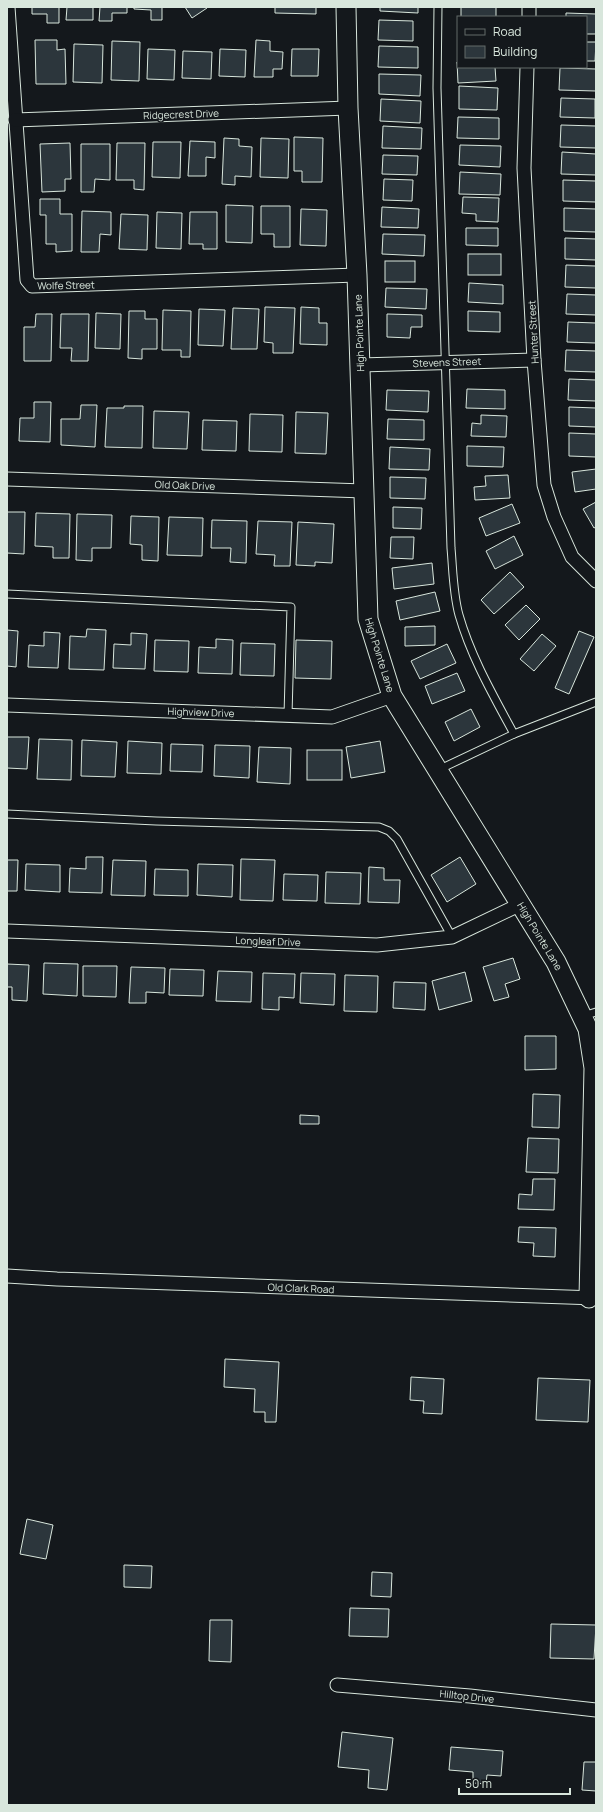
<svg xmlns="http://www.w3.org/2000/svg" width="603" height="1812" font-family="Manrope,sans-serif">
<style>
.building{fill:#2c363c;stroke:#d8e6dc}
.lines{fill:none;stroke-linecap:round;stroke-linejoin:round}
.lane-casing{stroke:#d8e6dc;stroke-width:9}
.street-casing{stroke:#d8e6dc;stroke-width:15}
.secondary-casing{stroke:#d8e6dc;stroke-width:21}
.lane{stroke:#14181c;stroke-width:7}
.street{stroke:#14181c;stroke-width:13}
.secondary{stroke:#14181c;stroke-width:19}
.labels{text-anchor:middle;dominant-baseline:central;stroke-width:3;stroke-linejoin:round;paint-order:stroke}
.street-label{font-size:10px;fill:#d8e6dc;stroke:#14181c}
</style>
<rect width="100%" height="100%" fill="#14181c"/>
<!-- building -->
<g class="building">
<polygon points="32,7 59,7 59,23 47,23 47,14 32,14"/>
<polygon points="67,7 93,7 93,20 66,20"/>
<polygon points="100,7 127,7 127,13 112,13 112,21 99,21"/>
<polygon points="134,7 162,7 162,20 151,20 151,10 134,9"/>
<polygon points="185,7 206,7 207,8 192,18"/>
<polygon points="275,7 316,7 316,14 275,13"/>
<polygon points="380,7 418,7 418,13 380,11"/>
<rect x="461" y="7" width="35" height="10"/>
<polygon points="566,13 596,14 596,34 586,34 586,17 566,17"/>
<polygon points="379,20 413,21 413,41 378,40"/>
<polygon points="35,40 57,40 57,50 65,49 66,84 36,84"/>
<polygon points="256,40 270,41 270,51 283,52 282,69 273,69 273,77 254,77"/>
<polygon points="112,41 140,42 139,81 111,80"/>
<polygon points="586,42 596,42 595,61 586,61"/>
<polygon points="74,44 103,45 102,83 73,82"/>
<polygon points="379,46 418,47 418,68 378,67"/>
<polygon points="148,49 175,50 174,80 147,79"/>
<polygon points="220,49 246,50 245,77 219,76"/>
<polygon points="292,49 319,49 318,76 291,76"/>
<polygon points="183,51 212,52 211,79 182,78"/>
<polygon points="457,62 458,67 495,67 496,81 458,83"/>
<polygon points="560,68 596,69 596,91 559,90"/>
<polygon points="379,74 421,75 420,96 379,94"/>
<polygon points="459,86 498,88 497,110 459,109"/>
<polygon points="561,98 595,99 595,118 560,117"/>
<polygon points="381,99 421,101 420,123 380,121"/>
<polygon points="458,117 499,118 499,139 457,138"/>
<polygon points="561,125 596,126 596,148 560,147"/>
<polygon points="383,126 422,128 421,149 382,148"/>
<polygon points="294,137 323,138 322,182 302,182 302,171 294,171"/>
<polygon points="224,138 239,139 239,146 252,147 251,177 235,176 235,185 222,184"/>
<polygon points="261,138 289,139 288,178 260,177"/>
<polygon points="190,141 215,142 215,158 206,157 206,176 188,176"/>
<polygon points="153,142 181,142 180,178 152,177"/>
<polygon points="70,143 71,179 65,179 65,191 42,192 40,144"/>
<polygon points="117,143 145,143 144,190 134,189 134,180 116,180"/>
<polygon points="81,144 110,144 110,180 95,179 94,192 81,192"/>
<polygon points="460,145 501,146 500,167 459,165"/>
<polygon points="562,152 596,154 596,175 561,174"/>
<polygon points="383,155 418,156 417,175 382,174"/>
<polygon points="460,172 501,174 500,195 459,194"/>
<polygon points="384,179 413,180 412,201 383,200"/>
<polygon points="563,180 596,181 596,202 563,201"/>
<polygon points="463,197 499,198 498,222 476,221 476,214 462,213"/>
<polygon points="40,199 60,199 60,214 72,214 72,251 56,252 56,244 46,244 46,215 40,215"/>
<polygon points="226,205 253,206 252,243 226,242"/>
<polygon points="261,206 290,206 290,247 274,247 274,234 261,234"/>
<polygon points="382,207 419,209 418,228 381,227"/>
<polygon points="564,208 596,209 596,232 564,231"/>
<polygon points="301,209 327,210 326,246 300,245"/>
<polygon points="82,211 111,212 111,235 100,234 99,252 81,252"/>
<polygon points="157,212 182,213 181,249 156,248"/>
<polygon points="190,212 217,212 217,249 203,249 203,244 189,244"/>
<polygon points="121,214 148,215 147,250 119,249"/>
<polygon points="466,228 498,228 498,246 466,245"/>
<polygon points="383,234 425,235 424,256 382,254"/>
<polygon points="565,238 596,239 596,260 565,259"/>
<rect x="468" y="254" width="33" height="21"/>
<rect x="385" y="261" width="30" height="21"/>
<polygon points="566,265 596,266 596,288 565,287"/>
<polygon points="469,283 503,285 503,304 468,302"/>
<polygon points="386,288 427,289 426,309 385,307"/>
<polygon points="567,294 596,295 596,315 566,314"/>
<polygon points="265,307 295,308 293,353 273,353 273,343 264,342"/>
<polygon points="301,307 319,308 319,323 327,323 327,345 300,344"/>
<polygon points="233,308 259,309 257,349 231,349"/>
<polygon points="199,309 225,310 223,346 198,345"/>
<polygon points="163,310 191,311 190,357 181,357 181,350 162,350"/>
<polygon points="129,311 145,311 145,319 157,319 157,349 142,349 142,359 128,358"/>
<polygon points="468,311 500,312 500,332 468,331"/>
<polygon points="96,313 121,314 120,349 95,348"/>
<polygon points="36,314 52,314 51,361 24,361 24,327 35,327"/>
<polygon points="61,314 89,314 88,361 71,361 72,348 60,348"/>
<polygon points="387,314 422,315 422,327 411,327 410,338 387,337"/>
<polygon points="568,322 596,323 596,343 567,342"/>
<polygon points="566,350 596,351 596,372 565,371"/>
<polygon points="569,379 596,380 596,401 568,400"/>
<polygon points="467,389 505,390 505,409 466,408"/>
<polygon points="387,390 429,391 428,412 386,410"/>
<polygon points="34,402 51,402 50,442 19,441 20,418 34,418"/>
<polygon points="81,405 97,405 95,447 61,445 61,419 80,419"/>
<polygon points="124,406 143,406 142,448 105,447 107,408 124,408"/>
<polygon points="569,407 596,408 596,427 569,426"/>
<polygon points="154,411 189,412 187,449 153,448"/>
<polygon points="296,412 328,413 326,454 295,453"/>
<polygon points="250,414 283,415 282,452 249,451"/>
<polygon points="481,415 507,416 506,437 471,436 472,423 481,424"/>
<polygon points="388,419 424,420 424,440 387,439"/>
<polygon points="203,420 237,421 236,451 202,450"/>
<polygon points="569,433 596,434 596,457 569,456"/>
<polygon points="467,446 504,447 503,467 467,466"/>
<polygon points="390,447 430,449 429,470 389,469"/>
<polygon points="596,469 596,489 575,492 572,472"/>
<polygon points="508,475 510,498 475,500 474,487 486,486 485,476"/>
<polygon points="390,477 426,478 425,499 390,498"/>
<polygon points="596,502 596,527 594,528 583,509"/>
<polygon points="512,504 520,523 486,536 479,518"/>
<polygon points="393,507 422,508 421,529 393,528"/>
<polygon points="7,512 25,512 24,554 7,553"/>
<polygon points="36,513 70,514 69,558 53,558 53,547 35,546"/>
<polygon points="77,514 112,515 111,548 92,548 92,561 76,560"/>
<polygon points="131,516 159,517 158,561 142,560 142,545 130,544"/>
<polygon points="169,517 203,518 202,556 167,555"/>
<polygon points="212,520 247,521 246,563 230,562 231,548 211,548"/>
<polygon points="258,521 292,522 290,566 274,566 275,555 256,554"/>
<polygon points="298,522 334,524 332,563 315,562 315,566 296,565"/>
<polygon points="514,536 523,555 495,569 486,551"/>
<polygon points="391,537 414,537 413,559 390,558"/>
<polygon points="432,563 434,584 394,589 392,568"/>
<polygon points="510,572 524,587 494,614 481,600"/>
<polygon points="435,592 440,611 400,620 396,601"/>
<polygon points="526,605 540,619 519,640 505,625"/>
<polygon points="435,626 435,645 405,646 405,627"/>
<polygon points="87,629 106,630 104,670 69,669 70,636 86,637"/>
<polygon points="7,630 18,631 16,667 7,666"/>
<polygon points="579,631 594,637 569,694 555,688"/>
<polygon points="44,632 60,633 58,668 28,667 29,645 44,646"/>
<polygon points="131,633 147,634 145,669 113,668 114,644 131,645"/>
<polygon points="542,634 556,646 534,671 520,659"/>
<polygon points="216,639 233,640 232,674 198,673 199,647 216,648"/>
<polygon points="155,640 189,641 188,672 154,671"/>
<polygon points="296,640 332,641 331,679 295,678"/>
<polygon points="241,643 275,644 274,676 240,675"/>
<polygon points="447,644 456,663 420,679 411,661"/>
<polygon points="457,673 465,691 432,704 425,686"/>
<polygon points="471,709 480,727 454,741 445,722"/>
<polygon points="7,737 29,737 27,769 7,768"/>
<polygon points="39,739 72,740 71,780 37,779"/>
<polygon points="82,740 117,742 115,777 81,776"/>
<polygon points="128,741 162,743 161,774 127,773"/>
<polygon points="380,741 385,772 351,778 346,747"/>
<polygon points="171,744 203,745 202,772 170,771"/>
<polygon points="215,745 250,746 249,778 214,776"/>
<polygon points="259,747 291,748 290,784 257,782"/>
<rect x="307" y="750" width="35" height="30"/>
<polygon points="86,857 103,857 102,893 69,892 70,868 86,869"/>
<polygon points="460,857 476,884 447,902 431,875"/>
<polygon points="241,859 275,860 273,901 240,900"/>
<polygon points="7,860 18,860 17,891 7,891"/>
<polygon points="113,860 146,861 145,896 111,895"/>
<polygon points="26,864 60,865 60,892 25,890"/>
<polygon points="198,864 233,865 232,897 197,895"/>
<polygon points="369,867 384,868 384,880 400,880 399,903 368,902"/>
<polygon points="155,869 188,870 188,896 154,895"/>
<polygon points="326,872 361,873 360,904 325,903"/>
<polygon points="284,874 318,875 317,901 283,900"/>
<polygon points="513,958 520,979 505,984 509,997 494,1001 483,967"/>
<polygon points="44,963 78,964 77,996 43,994"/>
<polygon points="7,964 29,965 27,1001 12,1000 12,987 7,987"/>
<polygon points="83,966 117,966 116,997 83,996"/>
<polygon points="131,967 165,968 164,993 146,992 146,1003 129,1003"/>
<polygon points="170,969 204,970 203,996 169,995"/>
<polygon points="218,971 252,972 251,1002 216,1001"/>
<polygon points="465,972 472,1001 439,1010 432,981"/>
<polygon points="263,973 295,974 294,998 279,997 279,1010 262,1009"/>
<polygon points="301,973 335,974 334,1005 300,1003"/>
<polygon points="345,975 378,976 377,1012 344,1011"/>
<polygon points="394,982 426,983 425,1010 393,1008"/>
<polygon points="525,1036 556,1036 556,1069 525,1070"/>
<polygon points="533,1094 560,1095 559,1128 532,1127"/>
<polygon points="300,1115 319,1116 319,1124 300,1124"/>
<polygon points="528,1138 559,1139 558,1173 526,1172"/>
<polygon points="533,1179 555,1179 554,1210 518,1209 519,1194 532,1195"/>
<polygon points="519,1227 556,1228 555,1257 533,1256 534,1243 518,1242"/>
<polygon points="225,1359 279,1362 276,1422 265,1422 265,1412 254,1412 255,1389 224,1387"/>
<polygon points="411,1377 444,1379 442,1414 423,1413 424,1401 410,1400"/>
<polygon points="538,1378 590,1380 588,1422 536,1420"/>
<polygon points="27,1519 53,1525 46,1559 20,1554"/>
<polygon points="124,1565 152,1566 151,1588 124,1587"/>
<polygon points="372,1572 392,1573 391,1597 371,1596"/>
<polygon points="350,1608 389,1609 388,1637 349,1636"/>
<polygon points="210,1620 232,1620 231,1662 209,1661"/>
<polygon points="551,1624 596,1625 594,1659 550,1658"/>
<polygon points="342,1732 393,1738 387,1790 368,1788 369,1770 338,1767"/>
<polygon points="451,1747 503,1751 501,1776 487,1775 486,1784 473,1783 473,1772 449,1770"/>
<polygon points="584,1762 596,1762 596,1791 582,1790"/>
</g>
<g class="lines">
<defs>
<g id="lane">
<path d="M438 7 437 88 451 548C453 570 453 593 459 615 471 657 493 695 514 734L596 702"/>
<polyline points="7,594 291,607 288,715"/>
<polyline points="438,770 514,734"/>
<polyline points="7,814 156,821 379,827 389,831 397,839 452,937"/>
<polyline points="583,1016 596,1012"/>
</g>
<g id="street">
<polyline points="8,7 27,280 32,286 357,275"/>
<polyline points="529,17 529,7"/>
<polyline points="527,67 524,168 534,360 544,485 554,517 572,557 596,581"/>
<polyline points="15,120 348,108"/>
<polyline points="360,365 534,360"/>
<polyline points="7,479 364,491"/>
<polyline points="7,705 332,717 392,696"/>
<polyline points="7,931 377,945 452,937 521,904"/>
<polyline points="7,1276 57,1279 596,1298"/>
<polyline points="337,1685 470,1696 596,1710"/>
</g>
<polyline id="secondary" points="346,7 348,108 357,275 368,619 392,696 556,962 588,1029 594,1068 589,1298"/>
</defs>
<!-- lane casing -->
<use href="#lane" class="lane-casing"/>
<!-- street casing -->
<use href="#street" class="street-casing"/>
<!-- secondary casing -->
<use href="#secondary" class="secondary-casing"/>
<!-- lane -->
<use href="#lane" class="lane"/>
<!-- street -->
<use href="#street" class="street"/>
<!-- secondary -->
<use href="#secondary" class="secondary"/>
</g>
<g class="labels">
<!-- street labels -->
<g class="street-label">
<text transform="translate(181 114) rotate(-2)">Ridgecrest Drive</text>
<text transform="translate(66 285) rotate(-1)">Wolfe Street</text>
<text transform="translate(533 332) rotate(-93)">Hunter Street</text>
<text transform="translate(359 333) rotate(-92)">High Pointe Lane</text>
<text transform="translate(447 362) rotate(-2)">Stevens Street</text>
<text transform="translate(185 485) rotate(2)">Old Oak Drive</text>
<text transform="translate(380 655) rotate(73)">High Pointe Lane</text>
<text transform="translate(201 712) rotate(2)">Highview Drive</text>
<text transform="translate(540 936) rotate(59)">High Pointe Lane</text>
<text transform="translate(268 941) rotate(2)">Longleaf Drive</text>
<text transform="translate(301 1288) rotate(2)">Old Clark Road</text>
<text transform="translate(467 1696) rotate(6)">Hilltop Drive</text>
</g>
</g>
<!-- border -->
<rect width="603" height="1812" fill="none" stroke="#d8e6dc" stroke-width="16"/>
<!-- legend -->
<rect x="457" y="16" width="130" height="52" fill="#14181c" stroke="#626a69"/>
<rect x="465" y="29" width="20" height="6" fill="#14181c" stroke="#626a69"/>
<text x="493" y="36" font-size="12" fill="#d8e6dc">Road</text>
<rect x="465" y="46" width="20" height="12" fill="#2c363c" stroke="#626a69"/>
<text x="493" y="56" font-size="12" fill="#d8e6dc">Building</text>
<!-- scale -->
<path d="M459 1788v6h111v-6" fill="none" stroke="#d8e6dc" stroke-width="2"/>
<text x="465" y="1788" font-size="12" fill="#d8e6dc" stroke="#14181c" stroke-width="3" paint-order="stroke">50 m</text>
</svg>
